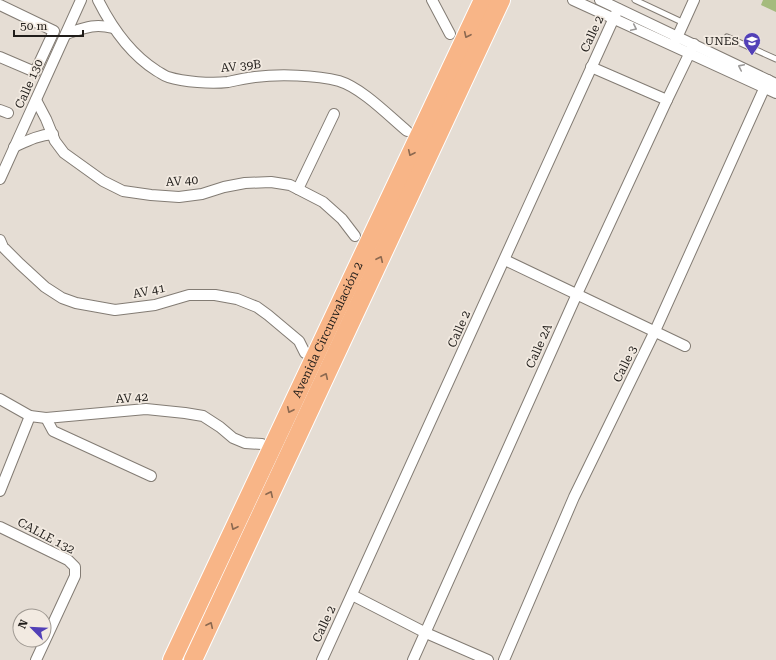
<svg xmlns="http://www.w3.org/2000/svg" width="776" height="660" font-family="'Roboto Serif',serif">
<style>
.green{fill:#a5bb7d}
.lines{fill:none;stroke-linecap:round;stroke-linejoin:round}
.lane-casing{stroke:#837c74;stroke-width:7}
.street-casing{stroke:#837c74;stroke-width:12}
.highway-casing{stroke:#fff;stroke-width:20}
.lane{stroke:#fff;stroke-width:5}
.street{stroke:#fff;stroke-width:10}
.highway{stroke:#f8b587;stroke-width:18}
.oneway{stroke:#9b9998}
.oneway2{stroke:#8c6950}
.labels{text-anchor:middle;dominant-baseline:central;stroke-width:3.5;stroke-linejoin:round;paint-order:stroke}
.street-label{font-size:12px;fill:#201d1a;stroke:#f2eae1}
.poi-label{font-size:12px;fill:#201d1a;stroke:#f2eae1;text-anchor:end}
</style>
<rect width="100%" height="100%" fill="#e5ddd4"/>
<!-- green -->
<polygon class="green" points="763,0 776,0 776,12 761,5"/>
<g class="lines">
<defs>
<g id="lane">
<polyline points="635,0 684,23"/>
<polyline points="727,37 776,59"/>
</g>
<g id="street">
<path d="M98 0C112 28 130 54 157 71 161 73 164 76 168 77 184 82 211 84 228 82 237 80 246 78 255 77 279 74 316 75 339 81 362 88 389 116 407 131"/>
<polyline points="432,0 450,34"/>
<polyline points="573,0 776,93"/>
<polyline points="600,0 776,84"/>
<polyline points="0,5 54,31 35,72 0,57"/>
<path d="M66 34C84 28 94 23 113 28"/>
<polyline points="675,42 694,0"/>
<polyline points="591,67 667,100"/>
<polyline points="36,100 46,119 55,141 64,153 103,181 123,191 151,195 179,197 202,194 224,187 245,183 271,182 290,185 323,202 342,219 355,236"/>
<polyline points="0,110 8,113"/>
<path d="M14 147C27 141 38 135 53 134"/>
<polyline points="0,179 81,0"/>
<polyline points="298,189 334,114"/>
<polyline points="0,240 3,247 20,264 45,287 62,298 76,303 115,310 155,305 189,295 215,295 237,299 257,307 268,315 299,341 305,353"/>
<polyline points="505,260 685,346"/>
<polyline points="0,399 30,416 46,418 146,409 185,413 203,416 220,427 233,438 245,443 262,444"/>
<polyline points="46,418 53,431 151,476"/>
<polyline points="0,491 30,416"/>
<polyline points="0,527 68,560 75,567 75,576 36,660"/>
<polyline points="352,595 426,633 488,660"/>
<polyline points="322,660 618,9"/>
<polyline points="413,660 577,294 667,100 694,44"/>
<polyline points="504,660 574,497 655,331 768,80"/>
</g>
<g id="highway">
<path id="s1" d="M172 660 483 0"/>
<polyline points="193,660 501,0"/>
</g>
</defs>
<!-- lane casing -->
<use href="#lane" class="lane-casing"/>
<!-- street casing -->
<use href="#street" class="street-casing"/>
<!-- highway casing -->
<use href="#highway" class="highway-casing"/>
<!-- lane -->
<use href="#lane" class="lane"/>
<!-- street -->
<use href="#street" class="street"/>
<!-- highway -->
<use href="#highway" class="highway"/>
</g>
<!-- one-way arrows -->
<defs><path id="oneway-chevron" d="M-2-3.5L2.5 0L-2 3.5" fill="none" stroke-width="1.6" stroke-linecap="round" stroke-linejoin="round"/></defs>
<g class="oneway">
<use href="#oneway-chevron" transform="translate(634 28) rotate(25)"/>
<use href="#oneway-chevron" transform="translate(741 67) rotate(-154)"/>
</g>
<g class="oneway2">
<use href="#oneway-chevron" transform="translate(467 35) rotate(115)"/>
<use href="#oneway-chevron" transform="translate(411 153) rotate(115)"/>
<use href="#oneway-chevron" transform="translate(380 259) rotate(-65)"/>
<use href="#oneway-chevron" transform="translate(325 376) rotate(-65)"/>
<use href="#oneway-chevron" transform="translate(290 410) rotate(115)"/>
<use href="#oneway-chevron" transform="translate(270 494) rotate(-65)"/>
<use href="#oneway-chevron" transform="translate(234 527) rotate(115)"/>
<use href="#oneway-chevron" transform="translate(210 625) rotate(-65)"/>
</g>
<!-- icons -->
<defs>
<symbol id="university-pin" viewBox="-11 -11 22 30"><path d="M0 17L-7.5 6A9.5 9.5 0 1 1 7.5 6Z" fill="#5240b7" stroke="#f2eae1"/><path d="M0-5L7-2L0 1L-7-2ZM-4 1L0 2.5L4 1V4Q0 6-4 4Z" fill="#fff"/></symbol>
</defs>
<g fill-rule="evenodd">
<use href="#university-pin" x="742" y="31" width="20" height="27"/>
</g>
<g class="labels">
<!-- street labels -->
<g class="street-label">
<text transform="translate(592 34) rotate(-65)">Calle 2</text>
<text transform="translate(241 66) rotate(-6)">AV 39B</text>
<text transform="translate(29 84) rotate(-66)">Calle 130</text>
<text transform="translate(182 181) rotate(-4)">AV 40</text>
<text transform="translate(149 291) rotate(-11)">AV 41</text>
<text transform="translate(459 329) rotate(-66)">Calle 2</text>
<text stroke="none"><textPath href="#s1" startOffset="365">Avenida Circunvalación 2</textPath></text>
<text transform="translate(539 346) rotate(-66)">Calle 2A</text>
<text transform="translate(625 364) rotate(-64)">Calle 3</text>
<text transform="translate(132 398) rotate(-4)">AV 42</text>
<text transform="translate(46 536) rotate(28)">CALLE 132</text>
<text transform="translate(324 624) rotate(-65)">Calle 2</text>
</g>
<!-- poi labels -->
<g class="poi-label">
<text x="739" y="41">UNES</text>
</g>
</g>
<!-- north arrow -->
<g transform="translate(32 628) rotate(294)"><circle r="19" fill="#f2eae1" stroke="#9e9891"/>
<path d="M0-3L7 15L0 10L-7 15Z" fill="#5240b7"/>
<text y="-6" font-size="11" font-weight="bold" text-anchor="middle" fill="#201d1a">N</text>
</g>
<!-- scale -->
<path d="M14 30v6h69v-6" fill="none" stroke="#201d1a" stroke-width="2"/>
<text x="20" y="30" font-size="12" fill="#201d1a" stroke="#f2eae1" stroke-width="3" paint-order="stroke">50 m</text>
</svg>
